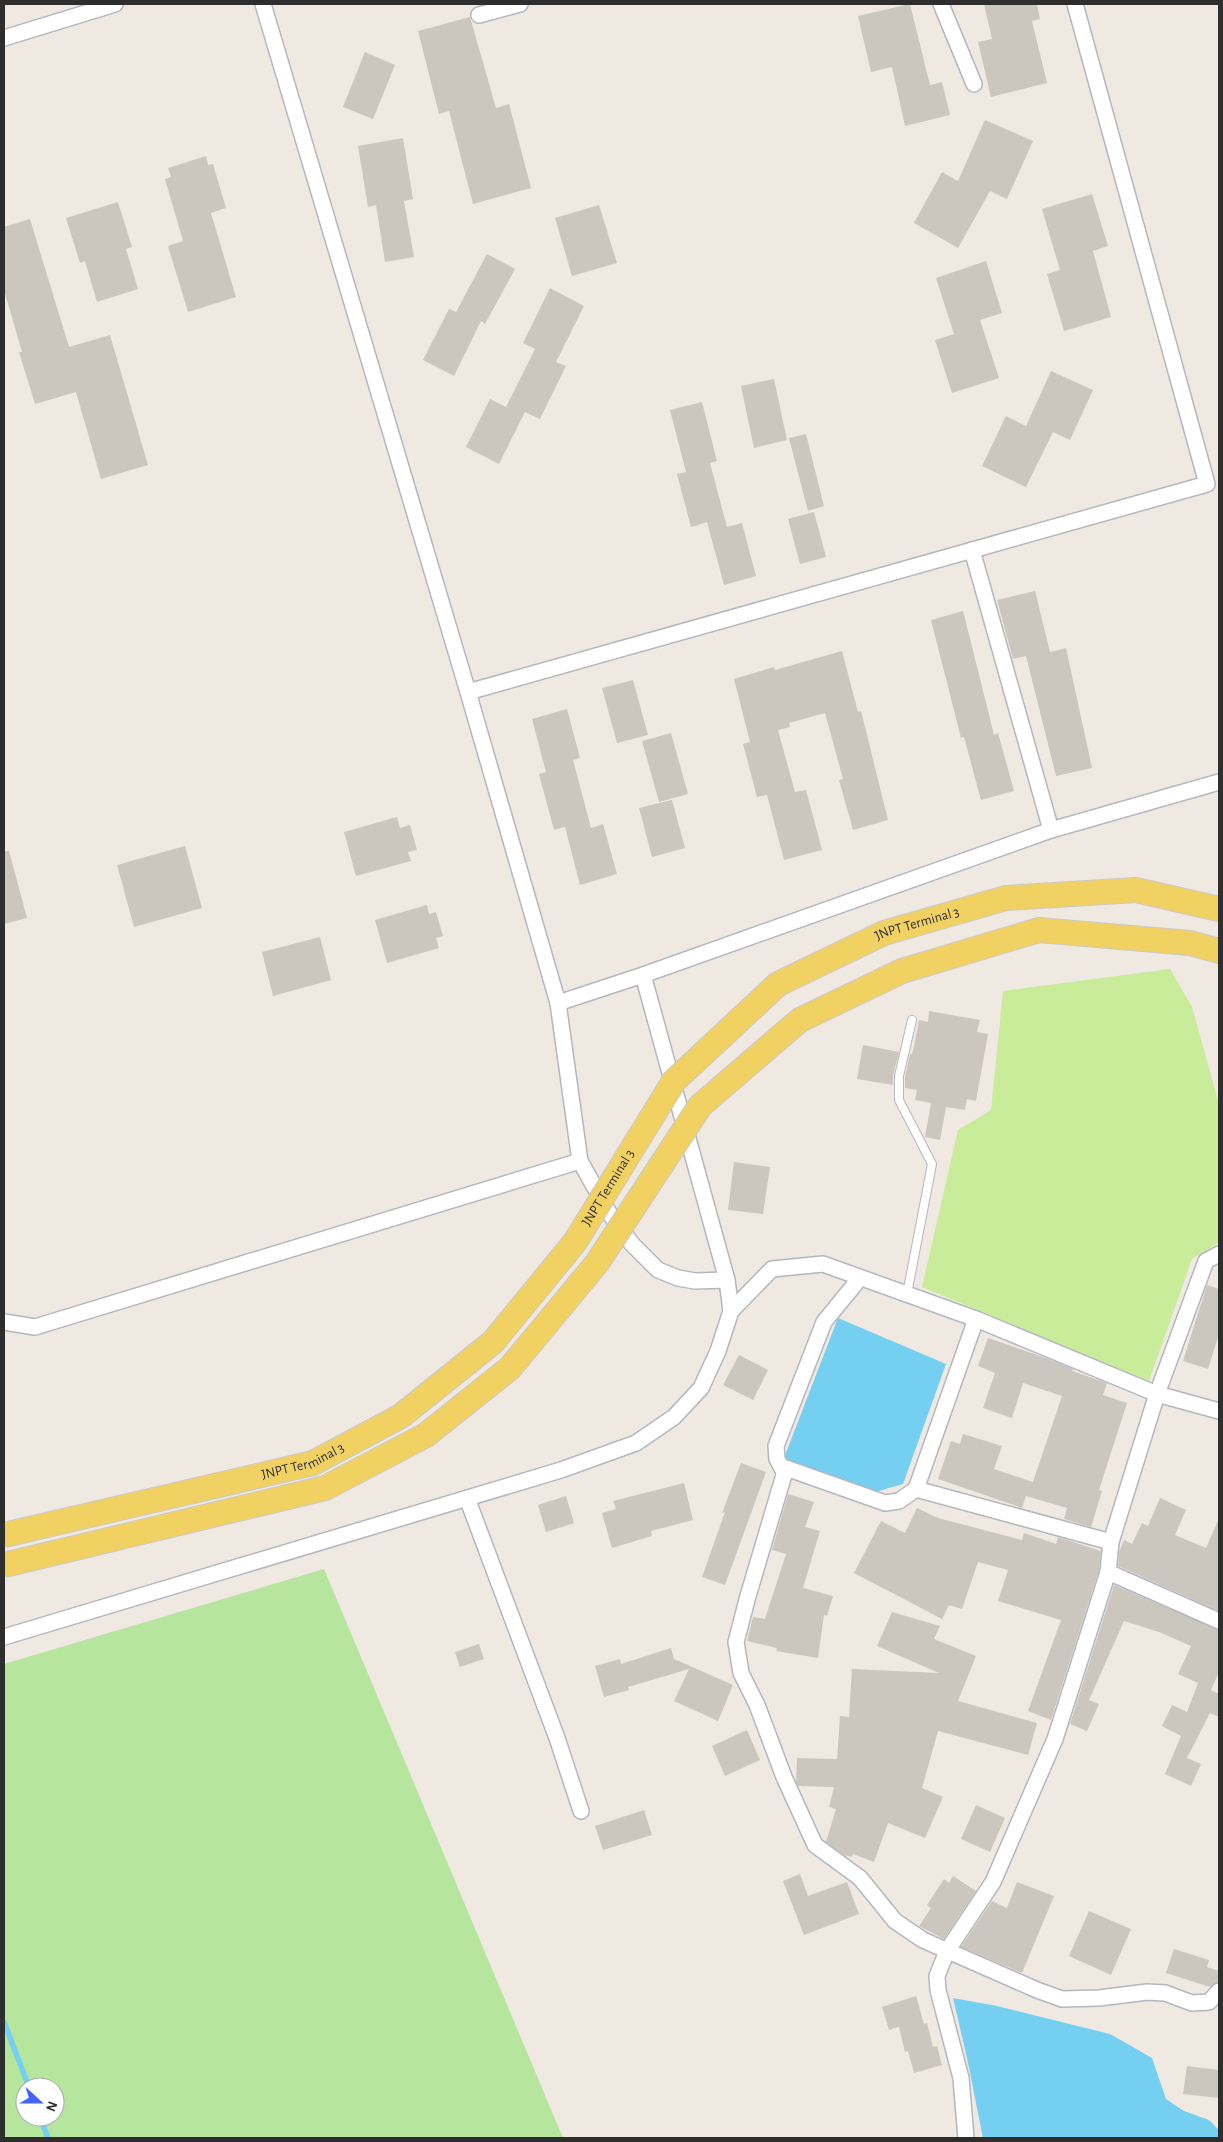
<svg xmlns="http://www.w3.org/2000/svg" width="1223" height="2142" font-family="'Alegreya Sans',sans-serif">
<style>
.green{fill:#b6e59e;fill-rule:evenodd}
.pitch{fill:#c9ec9a}
.water{fill:#75cff0}
.lines{fill:none;stroke-linecap:round;stroke-linejoin:round}
.stream{stroke:#75cff0;stroke-width:5.5}
.building{fill:#cbc7bf}
.service-casing{stroke:#b4b7c1;stroke-width:10}
.minor-casing{stroke:#b4b7c1;stroke-width:18}
.primary-casing{stroke:#c9c9c9;stroke-width:26}
.service{stroke:#fff;stroke-width:8}
.minor{stroke:#fff;stroke-width:15}
.primary{stroke:#f2d163;stroke-width:24}
.primary-bridge-casing{stroke:#c9c9c9;stroke-width:26;stroke-linecap:butt}
.primary-bridge{stroke:#f2d163;stroke-width:24}
.labels{text-anchor:middle;dominant-baseline:central;stroke-width:4;stroke-linejoin:round;paint-order:stroke}
.street-label{font-size:14px;fill:#2e2e2e;stroke:#fff}
</style>
<rect width="100%" height="100%" fill="#efe9e1"/>
<!-- green -->
<path class="green" d="M324 1569 563 2138H4V1664ZM25 2087H55V2117H25Z"/>
<!-- pitch -->
<polygon class="pitch" points="1170,969 1192,1007 1219,1104 1219,1242 1192,1259 1149,1381 922,1287 958,1130 991,1110 1003,991"/>
<!-- water -->
<g class="water">
<polygon points="838,1318 946,1364 903,1484 875,1492 784,1458"/>
<polygon points="953,1998 997,2006 1110,2034 1152,2058 1166,2099 1184,2111 1209,2120 1219,2130 1219,2138 983,2138 967,2058"/>
</g>
<g class="lines">
<!-- stream -->
<g class="stream">
<polyline points="4,2022 29,2087"/>
<polyline points="40,2117 48,2138"/>
</g>
</g>
<!-- building -->
<g class="building">
<polygon points="910,4 930,85 942,82 950,115 905,126 892,67 871,72 858,16"/>
<polygon points="984,4 1037,4 1040,19 1032,21 1047,83 991,97 978,42 992,39"/>
<polygon points="470,17 496,108 509,104 531,188 473,204 449,111 439,114 418,31"/>
<polygon points="365,52 395,65 373,119 343,107"/>
<polygon points="985,120 1033,141 1007,199 990,191 958,248 914,223 942,172 958,181"/>
<polygon points="403,138 413,199 404,201 414,257 385,262 376,205 368,207 358,146"/>
<polygon points="206,156 208,165 213,164 226,208 211,213 236,297 188,312 168,246 183,241 165,179 171,177 168,168"/>
<polygon points="1092,194 1108,246 1093,251 1111,317 1064,331 1047,274 1060,270 1042,209"/>
<polygon points="118,202 132,247 126,249 138,289 97,302 85,261 80,263 66,218"/>
<polygon points="599,205 617,263 572,276 555,218"/>
<polygon points="30,219 69,347 110,335 148,465 101,479 76,392 35,404 19,352 22,352 4,290 4,227"/>
<polygon points="487,254 515,269 485,324 481,321 454,376 423,360 449,309 456,312"/>
<polygon points="986,261 1002,313 980,320 999,378 952,393 935,340 954,334 936,278"/>
<polygon points="550,288 584,306 556,362 566,366 540,419 525,412 499,464 466,447 490,399 506,407 535,349 523,343"/>
<polygon points="1051,371 1093,390 1070,440 1053,432 1026,487 982,466 1006,416 1026,426"/>
<polygon points="774,379 787,440 754,448 741,386"/>
<polygon points="702,402 717,461 710,463 727,527 742,523 756,576 724,585 707,522 691,527 677,474 686,472 670,410"/>
<polygon points="806,434 824,506 808,511 789,438"/>
<polygon points="814,512 826,557 800,564 788,519"/>
<polygon points="1035,591 1050,652 1066,648 1092,768 1056,776 1026,656 1013,659 997,600"/>
<polygon points="963,611 994,735 998,733 1014,791 981,800 964,737 961,738 931,620"/>
<polygon points="842,651 858,712 861,711 888,820 853,830 839,780 843,779 825,713 789,723 790,727 778,730 795,792 806,790 822,850 784,860 767,795 757,797 743,744 750,742 734,679 774,667 775,670"/>
<polygon points="633,680 648,735 617,743 602,688"/>
<polygon points="567,709 580,758 573,760 591,828 603,824 617,874 580,885 565,827 554,830 539,774 546,772 532,719"/>
<polygon points="671,733 688,794 659,802 642,741"/>
<polygon points="672,800 685,848 652,857 639,808"/>
<polygon points="397,817 400,828 410,825 417,850 408,852 411,861 356,876 344,832"/>
<polygon points="185,846 202,908 134,927 117,865"/>
<polygon points="4,851 9,851 27,918 4,924"/>
<polygon points="427,905 429,914 436,912 443,936 436,938 439,948 387,963 375,920"/>
<polygon points="320,937 331,980 273,996 262,952"/>
<polygon points="929,1011 980,1020 977,1032 988,1034 976,1101 967,1099 965,1110 946,1107 940,1140 925,1137 931,1103 915,1100 917,1090 905,1088 905,1077 910,1054 912,1054 914,1046 919,1020 928,1022"/>
<polygon points="863,1045 899,1052 893,1075 893,1085 857,1079"/>
<polygon points="734,1162 770,1167 763,1214 728,1210"/>
<polygon points="1207,1285 1219,1289 1219,1334 1208,1369 1183,1361"/>
<polygon points="988,1338 1046,1358 1073,1369 1072,1371 1107,1383 1103,1395 1127,1403 1099,1490 1102,1491 1091,1527 1064,1519 1067,1508 1026,1496 1022,1508 938,1479 951,1441 960,1444 963,1434 1002,1446 994,1469 1033,1482 1062,1396 1023,1383 1012,1418 983,1408 995,1373 978,1366"/>
<polygon points="739,1355 768,1370 753,1400 723,1385"/>
<polygon points="741,1463 766,1472 725,1585 702,1577 725,1512 722,1513"/>
<polygon points="684,1483 693,1520 651,1531 652,1536 612,1548 602,1513 616,1509 613,1501"/>
<polygon points="788,1494 814,1502 805,1527 820,1531 803,1588 833,1596 827,1616 824,1615 818,1658 776,1651 777,1648 747,1641 753,1617 765,1619 786,1554 772,1550"/>
<polygon points="566,1496 574,1523 546,1532 538,1505"/>
<polygon points="1160,1498 1186,1510 1175,1535 1206,1548 1219,1518 1219,1611 1118,1566 1119,1552 1124,1540 1132,1544 1142,1523 1148,1526"/>
<polygon points="917,1508 938,1518 1022,1540 1024,1533 1056,1544 1058,1537 1101,1551 1099,1570 1051,1720 1028,1711 1061,1620 998,1601 1008,1570 978,1562 962,1609 949,1605 942,1619 854,1573 881,1521 905,1533"/>
<polygon points="1114,1585 1219,1630 1219,1672 1211,1690 1219,1694 1219,1717 1210,1713 1187,1758 1201,1764 1191,1786 1165,1774 1181,1736 1162,1726 1172,1705 1187,1712 1198,1683 1178,1674 1191,1646 1159,1632 1124,1621 1089,1700 1099,1704 1087,1731 1070,1724"/>
<polygon points="892,1612 940,1626 934,1639 976,1656 958,1701 1037,1723 1028,1755 938,1731 922,1788 943,1797 925,1838 888,1823 874,1862 853,1854 852,1857 844,1855 826,1842 836,1809 829,1807 834,1787 798,1786 796,1782 797,1758 837,1759 840,1716 849,1717 852,1669 939,1673 877,1646"/>
<polygon points="479,1644 484,1659 460,1667 455,1652"/>
<polygon points="671,1648 674,1659 733,1685 718,1721 674,1701 689,1669 628,1687 629,1690 604,1697 595,1666 620,1659 621,1664"/>
<polygon points="747,1730 760,1760 725,1776 712,1746"/>
<polygon points="976,1805 1005,1818 990,1852 961,1839"/>
<polygon points="644,1810 652,1835 603,1850 595,1826"/>
<polygon points="800,1874 808,1896 847,1882 859,1914 804,1935 783,1881"/>
<polygon points="953,1876 976,1891 944,1939 919,1926 931,1908 927,1905 944,1879 949,1883"/>
<polygon points="1017,1882 1054,1896 1022,1973 961,1947 992,1901 1007,1908"/>
<polygon points="1089,1911 1131,1929 1111,1975 1069,1956"/>
<polygon points="1174,1949 1209,1960 1207,1967 1219,1971 1219,1982 1210,1987 1166,1973"/>
<polygon points="916,1996 924,2024 927,2023 933,2047 937,2046 942,2065 914,2073 908,2051 905,2052 899,2027 889,2030 882,2007"/>
<polygon points="1187,2066 1219,2070 1219,2098 1183,2094"/>
</g>
<g class="lines">
<defs>
<polyline id="service" points="907,1294 932,1164 899,1100 899,1076 912,1020"/>
<g id="minor">
<polyline points="263,4 468,692 558,1003 643,975"/>
<polyline points="941,4 974,84"/>
<polyline points="479,15 520,4"/>
<polyline points="4,38 115,4"/>
<polyline points="972,550 1051,830"/>
<polyline points="468,692 1207,484 1075,4"/>
<polyline points="558,1003 580,1161 609,1213 632,1244 658,1270 678,1278 695,1281 727,1280"/>
<polyline points="1219,1254 1206,1261 1157,1394 1219,1411"/>
<polyline points="731,1311 772,1269 823,1264 976,1319 1157,1394 1111,1542 916,1489 899,1501 885,1503 786,1468 748,1596 736,1642 741,1673 757,1705 784,1777 815,1845 860,1878 895,1921 923,1940 1037,1990 1062,1999 1099,1998 1147,1992 1165,1993 1192,2003 1209,2002 1219,1991"/>
<polyline points="4,1322 35,1327 580,1161"/>
<polyline points="784,1472 777,1459 776,1446 824,1322 860,1278"/>
<polyline points="916,1489 976,1319"/>
<polyline points="467,1498 557,1738 581,1811"/>
<polyline points="1108,1572 1219,1621"/>
<polyline points="4,1637 561,1470 636,1443 674,1417 701,1388 718,1351 731,1311 727,1280 643,975 1051,830 1219,782"/>
<polyline points="966,2138 961,2078 938,1990 937,1976 947,1951 993,1882 1055,1739 1108,1572 1111,1542"/>
</g>
<g id="primary">
<path id="s1" d="M778 984 884 933 1006 898 1136 890 1219 909"/>
<polyline points="800,1020 902,971 1039,930 1190,943 1219,951"/>
</g>
</defs>
<!-- service casing -->
<use href="#service" class="service-casing"/>
<!-- minor casing -->
<use href="#minor" class="minor-casing"/>
<!-- primary casing -->
<use href="#primary" class="primary-casing"/>
<!-- service -->
<use href="#service" class="service"/>
<!-- minor -->
<use href="#minor" class="minor"/>
<!-- primary -->
<use href="#primary" class="primary"/>
<defs>
<g id="primary-bridge">
<path id="s2" d="M4 1535 313 1463 401 1416 493 1342 575 1242 674 1081 778 984"/>
<polyline points="4,1565 325,1488 426,1435 510,1368 597,1263 700,1106 800,1020"/>
</g>
</defs>
<!-- primary-bridge casing -->
<use href="#primary-bridge" class="primary-bridge-casing"/>
<!-- primary-bridge -->
<use href="#primary-bridge" class="primary-bridge"/>
</g>
<g class="labels">
<!-- street labels -->
<g class="street-label">
<text stroke="none"><textPath href="#s1" startOffset="152">JNPT Terminal 3</textPath></text>
<text stroke="none"><textPath href="#s2" startOffset="728">JNPT Terminal 3</textPath></text>
<text stroke="none"><textPath href="#s2" startOffset="308">JNPT Terminal 3</textPath></text>
</g>
</g>
<!-- border -->
<rect width="1223" height="2142" fill="none" stroke="#2e2e2e" stroke-width="10"/>
<!-- north arrow -->
<g transform="translate(40 2102) rotate(111)"><circle r="24" fill="#ffffff" stroke="#ababab"/>
<path d="M0-4L9 19L0 12L-9 19Z" fill="#4264fb"/>
<text y="-8" font-size="14" font-weight="bold" text-anchor="middle" fill="#2e2e2e">N</text>
</g>
</svg>
